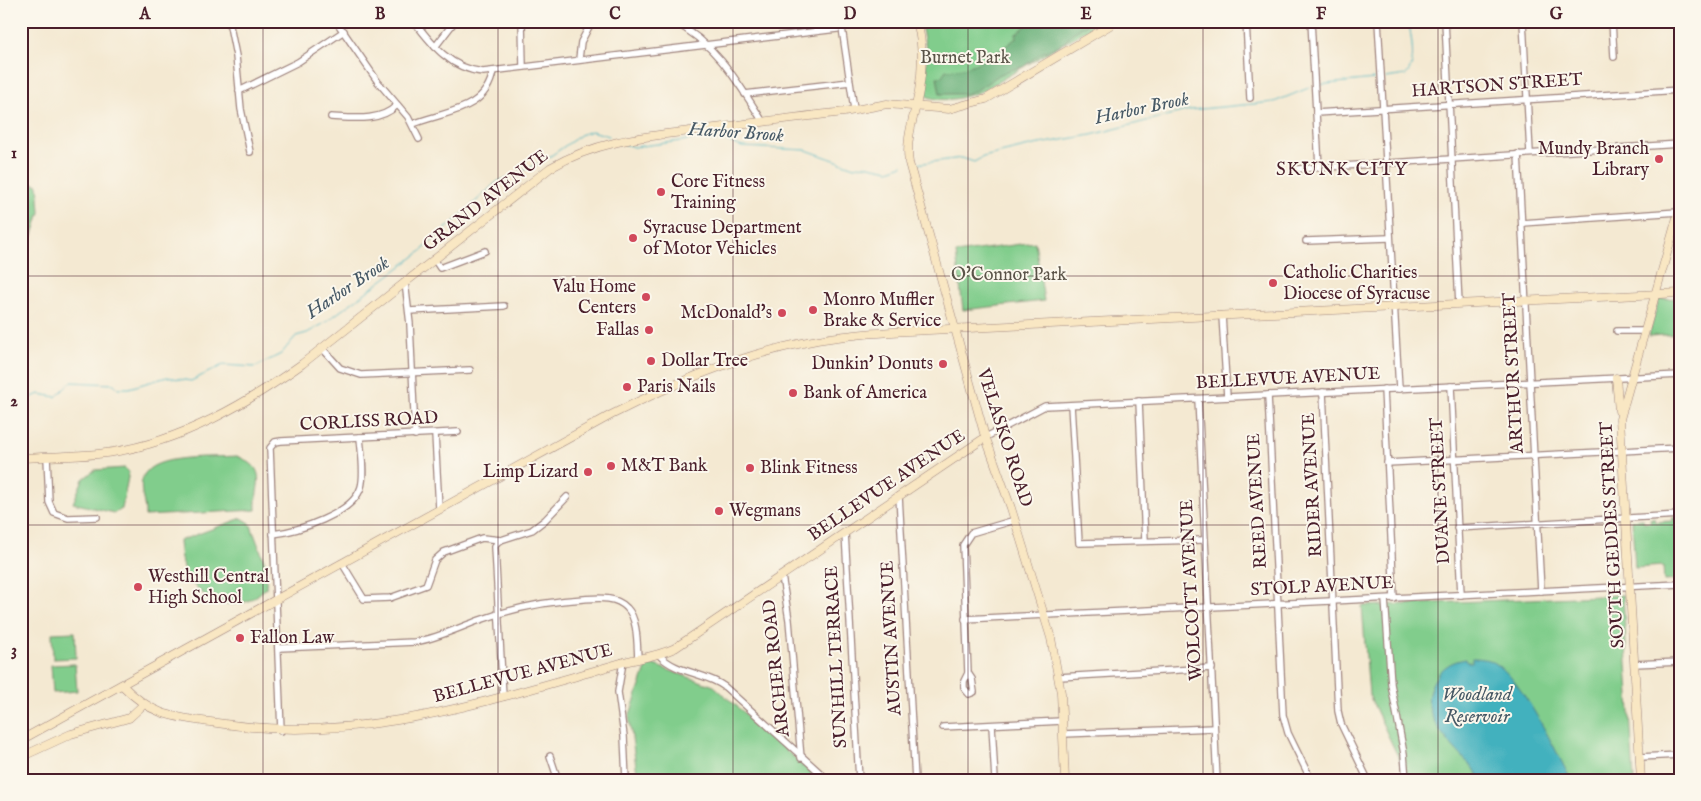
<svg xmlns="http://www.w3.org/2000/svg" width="1701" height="801" font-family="'IM FELL English',serif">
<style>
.green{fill:#81cd8c;stroke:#66765c}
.forest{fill:#68b078;stroke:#596852}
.water{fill:#42b1be;stroke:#466874}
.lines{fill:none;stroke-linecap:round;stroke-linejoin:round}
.stream{stroke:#42b1be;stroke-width:1}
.street-casing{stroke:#9f847e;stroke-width:8}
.secondary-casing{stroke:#9f847e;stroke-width:9}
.street{stroke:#fff;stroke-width:5.5}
.secondary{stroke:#f9e7c3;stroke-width:8}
.grid{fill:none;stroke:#4a1f2b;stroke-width:1;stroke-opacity:0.55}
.poi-dot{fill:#d1495b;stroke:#fbf7ec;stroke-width:2}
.labels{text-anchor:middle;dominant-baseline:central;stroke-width:4;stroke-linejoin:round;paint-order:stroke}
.park-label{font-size:18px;fill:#5a5348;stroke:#fbf7ec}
.street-label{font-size:18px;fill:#4a1f2b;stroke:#fbf7ec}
.poi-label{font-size:18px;fill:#4a1f2b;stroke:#fbf7ec;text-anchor:start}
.water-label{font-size:19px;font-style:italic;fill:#475966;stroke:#fbf7ec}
.neighbourhood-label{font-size:19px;letter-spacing:1px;fill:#4a1f2b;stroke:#fbf7ec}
.neatline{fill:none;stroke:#4a1f2b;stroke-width:2}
.grid-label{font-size:16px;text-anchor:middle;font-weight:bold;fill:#4a1f2b}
</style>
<rect width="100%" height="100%" fill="#fbf7ec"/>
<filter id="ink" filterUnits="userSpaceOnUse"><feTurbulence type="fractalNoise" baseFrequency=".02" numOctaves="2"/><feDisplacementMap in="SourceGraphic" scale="10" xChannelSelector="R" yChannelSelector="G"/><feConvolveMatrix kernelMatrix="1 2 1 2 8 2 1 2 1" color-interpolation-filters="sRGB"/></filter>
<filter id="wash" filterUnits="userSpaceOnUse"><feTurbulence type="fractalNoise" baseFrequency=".0096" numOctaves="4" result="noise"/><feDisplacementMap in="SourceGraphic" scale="20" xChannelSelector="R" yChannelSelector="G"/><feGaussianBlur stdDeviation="1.12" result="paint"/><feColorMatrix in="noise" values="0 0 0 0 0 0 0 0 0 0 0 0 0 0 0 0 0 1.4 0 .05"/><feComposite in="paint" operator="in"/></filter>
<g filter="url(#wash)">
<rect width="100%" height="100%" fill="#f4e9d2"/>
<!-- green -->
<g class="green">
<path d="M920 21H1102L982 91C963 98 942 104 924 95L927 52Z"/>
<polygon points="24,180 38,185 40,212 27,254 21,258 21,181"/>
<polygon points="1035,242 1044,301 963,310 956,253"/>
<polygon points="1680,298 1680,334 1649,336 1659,299"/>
<path d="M237 456C271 470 254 484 256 510L145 516C146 503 138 490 143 477 152 453 214 458 237 456Z"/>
<polygon points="125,468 129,472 122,509 114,513 73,503 83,479 95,470"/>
<polygon points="1673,517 1680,521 1680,580 1664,581 1663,566 1635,568 1632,520 1643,519 1644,523 1651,522 1651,518 1654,518 1655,522 1673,521"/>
<path d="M242 518 250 523 267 568 266 588C261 592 256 597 250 600 226 612 199 596 186 575 181 566 180 551 179 541Z"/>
<polygon points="1623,595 1634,780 1409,780 1369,695 1362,606"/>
<polygon points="75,632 76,658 53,659 52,633"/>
<polygon points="648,663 714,686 820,780 638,780 629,717"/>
<polygon points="75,664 77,691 53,693 51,665"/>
</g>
<!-- forest -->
<path class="forest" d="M1032 21H1093L1073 33 1064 43 1040 54 1023 67 1010 70 999 75 977 90 965 94H940L937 77H941L946 70C972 70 997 54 1016 38V34Z"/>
<!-- water -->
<path class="water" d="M1472 658C1479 658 1489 659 1495 663 1521 678 1556 751 1571 780H1482C1463 751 1410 718 1435 679 1442 667 1452 661 1466 659L1467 662H1472Z"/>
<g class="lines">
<!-- stream -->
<g class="stream">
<path d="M1386 78 1406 75C1418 63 1410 37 1409 21"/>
<polyline points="1318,85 1374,79"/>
<polyline points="624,144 634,147 697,139 727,141 742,147 806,150 854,167 864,165 889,170 903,165"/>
<polyline points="916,164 962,158 974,162 983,157 1034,145 1091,135 1190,110 1274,102 1311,87"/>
<polyline points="21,402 39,394 56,397 71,382 114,384 118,388 129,388 167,377 191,381 223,365 255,367 281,354 296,336 307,333 323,324 419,253 497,182 542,162 582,134 592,131 609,136"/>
</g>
</g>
</g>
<g filter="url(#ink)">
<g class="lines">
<defs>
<g id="street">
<polyline points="229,21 236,56 241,109 250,152"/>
<polyline points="336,21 378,82 408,117 419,139"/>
<path d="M414 21C432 45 451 69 483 72L837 29 844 27 851 21"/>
<polyline points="522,21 523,67"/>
<path d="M672 21C716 43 738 82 763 122"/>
<polyline points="1246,21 1250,98"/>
<polyline points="1311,21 1319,167"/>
<polyline points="1378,21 1399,389"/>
<polyline points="1445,21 1459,304"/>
<polyline points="1523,21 1530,153"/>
<polyline points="1612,21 1614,57"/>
<polyline points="842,28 854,109"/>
<polyline points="435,47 455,21"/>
<polyline points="579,59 581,42 592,21"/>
<polyline points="239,91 298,62 344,31"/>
<polyline points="745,94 850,82"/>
<polyline points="1316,113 1680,90"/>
<path d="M331 117C352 118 380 122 396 106"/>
<path d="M413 124C444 111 486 112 493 71"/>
<polyline points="1518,154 1541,591"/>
<polyline points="1297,169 1680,144"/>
<polyline points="1522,223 1678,212"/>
<polyline points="1306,241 1389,238"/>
<polyline points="434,259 440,268 485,251"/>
<polyline points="405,282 410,324 415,435"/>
<polyline points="409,311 504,306"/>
<polyline points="1222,315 1227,397"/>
<polyline points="1617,331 1644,331"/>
<polyline points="322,348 340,368 361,375 470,370"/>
<polyline points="1451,386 1461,595"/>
<polyline points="1384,389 1394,599"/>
<polyline points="1323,392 1338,711 1341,724 1368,780"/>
<polyline points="1268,395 1283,715 1288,733 1311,780"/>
<polyline points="1198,399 1217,780"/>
<polyline points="1139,401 1145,541"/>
<polyline points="1071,405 1079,543 1204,540"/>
<polyline points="435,434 439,509"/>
<polyline points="986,437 1045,406 1680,375"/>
<polyline points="47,457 49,502 54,513 68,518 97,517"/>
<polyline points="1387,463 1680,448"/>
<polyline points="899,496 915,780"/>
<polyline points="1457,528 1680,515"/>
<polyline points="845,533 859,780"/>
<path d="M273 534C298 531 353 514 361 487 365 473 361 452 360 437"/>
<polyline points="501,540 497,542 495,547 503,697"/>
<polyline points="342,563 364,599 390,598 426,585 435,560 444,552 482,538 501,540 532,530 545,520 567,497"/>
<polyline points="782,576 789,620 801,758"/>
<polyline points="1385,599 1391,684 1404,754 1406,780"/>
<polyline points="965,619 1680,584"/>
<path d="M279 648 415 642C438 638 458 628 480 620 514 608 547 601 584 599 598 598 616 596 627 608 638 619 637 644 638 659"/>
<path d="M659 655C677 674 705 672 725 687L828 780"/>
<polyline points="623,662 618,692 624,736 626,780"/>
<polyline points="1634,664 1680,662"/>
<polyline points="968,673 963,545 971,533 1015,520"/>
<polygon points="968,673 972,679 974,692 969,694 964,688 964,681"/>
<polyline points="1059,677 1212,668"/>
<polyline points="992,725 995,780"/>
<polyline points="943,727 1062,721"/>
<polyline points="281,731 270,448 275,442 281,441 458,432"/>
<polyline points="1063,734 1214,728"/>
<polyline points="550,756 558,780"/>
<polyline points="1640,757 1680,755"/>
</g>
<g id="secondary">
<path d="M917 21C923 44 923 67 919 91 915 115 905 138 909 163L984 433 1011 508 1051 638 1061 693 1065 780"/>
<polyline points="1616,378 1619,411"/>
<path d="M21 458C52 456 83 457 113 452 182 441 246 404 302 364L550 168C600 139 651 136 707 129 753 123 798 117 844 112L887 104 949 109 986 99 1117 21"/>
<path d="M122 685C153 717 174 717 217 723 345 743 458 710 580 675 595 671 609 666 624 662 641 658 658 656 675 648L986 437"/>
<path d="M21 740 611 415C674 383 737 356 807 342 840 335 875 333 909 331L1680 293"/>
<polyline points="21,757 71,734 129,718 143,705"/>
<polyline points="1641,780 1620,419 1680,207"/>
</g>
</defs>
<!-- street casing -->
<use href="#street" class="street-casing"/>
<!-- secondary casing -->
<use href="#secondary" class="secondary-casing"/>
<!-- street -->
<use href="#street" class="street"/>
<!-- secondary -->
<use href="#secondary" class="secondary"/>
</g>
</g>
<!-- grid -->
<path class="grid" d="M263 21V780M498 21V780M733 21V780M968 21V780M1203 21V780M1438 21V780M21 276H1680M21 525H1680"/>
<!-- markers -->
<g class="poi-dot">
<circle cx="1659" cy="159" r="5"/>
<circle cx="661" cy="192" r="5"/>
<circle cx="633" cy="238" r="5"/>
<circle cx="1273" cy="283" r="5"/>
<circle cx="646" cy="297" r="5"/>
<circle cx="813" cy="310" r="5"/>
<circle cx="782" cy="313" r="5"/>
<circle cx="649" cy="330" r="5"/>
<circle cx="651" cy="361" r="5"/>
<circle cx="943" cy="364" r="5"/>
<circle cx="627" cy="387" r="5"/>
<circle cx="793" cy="393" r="5"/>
<circle cx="611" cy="466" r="5"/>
<circle cx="750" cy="468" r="5"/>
<circle cx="588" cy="472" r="5"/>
<circle cx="719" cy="511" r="5"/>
<circle cx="138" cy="587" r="5"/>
<circle cx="240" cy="638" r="5"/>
</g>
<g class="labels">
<!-- park labels -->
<g class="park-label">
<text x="965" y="58">Burnet Park</text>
<text x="1009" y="275">O'Connor Park</text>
</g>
<!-- street labels -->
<g class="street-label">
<text transform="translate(1497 86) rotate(-4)">HARTSON STREET</text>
<text transform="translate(486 201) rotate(-38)">GRAND AVENUE</text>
<text transform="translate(1514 373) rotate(-93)">ARTHUR STREET</text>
<text transform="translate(1288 379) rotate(-3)">BELLEVUE AVENUE</text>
<text transform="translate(369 422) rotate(-3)">CORLISS ROAD</text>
<text transform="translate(1004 438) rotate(72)">VELASKO ROAD</text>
<text transform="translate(1313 485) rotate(-93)">RIDER AVENUE</text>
<text transform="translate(887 486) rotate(-34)">BELLEVUE AVENUE</text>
<text transform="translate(1441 491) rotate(-93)">DUANE STREET</text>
<text transform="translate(1258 501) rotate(-93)">REED AVENUE</text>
<text transform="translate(1613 535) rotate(-93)">SOUTH GEDDES STREET</text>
<text transform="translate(1322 587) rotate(-3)">STOLP AVENUE</text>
<text transform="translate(1192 590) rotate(-93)">WOLCOTT AVENUE</text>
<text transform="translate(892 638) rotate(-93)">AUSTIN AVENUE</text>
<text transform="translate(837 657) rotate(-93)">SUNHILL TERRACE</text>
<text transform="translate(777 668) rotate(-96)">ARCHER ROAD</text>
<text transform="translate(523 674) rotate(-15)">BELLEVUE AVENUE</text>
</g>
<!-- poi labels -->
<g class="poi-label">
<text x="1649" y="149" text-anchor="end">Mundy Branch<tspan x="1649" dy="21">Library</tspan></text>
<text x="671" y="182">Core Fitness<tspan x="671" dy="21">Training</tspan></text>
<text x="643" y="228">Syracuse Department<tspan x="643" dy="21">of Motor Vehicles</tspan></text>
<text x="1283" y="273">Catholic Charities<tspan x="1283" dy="21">Diocese of Syracuse</tspan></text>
<text x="636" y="287" text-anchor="end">Valu Home<tspan x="636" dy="21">Centers</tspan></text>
<text x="823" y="300">Monro Muffler<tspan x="823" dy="21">Brake &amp; Service</tspan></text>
<text x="772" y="313" text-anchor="end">McDonald's</text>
<text x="639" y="330" text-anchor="end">Fallas</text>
<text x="661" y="361">Dollar Tree</text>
<text x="933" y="364" text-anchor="end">Dunkin' Donuts</text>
<text x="637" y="387">Paris Nails</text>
<text x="803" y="393">Bank of America</text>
<text x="621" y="466">M&amp;T Bank</text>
<text x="760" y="468">Blink Fitness</text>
<text x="578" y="472" text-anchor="end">Limp Lizard</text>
<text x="729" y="511">Wegmans</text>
<text x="148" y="577">Westhill Central<tspan x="148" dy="21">High School</tspan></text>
<text x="250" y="638">Fallon Law</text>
</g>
<!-- water labels -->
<g class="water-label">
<text transform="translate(1142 109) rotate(-12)">Harbor Brook</text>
<text transform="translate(736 133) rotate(4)">Harbor Brook</text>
<text transform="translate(348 288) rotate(-34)">Harbor Brook</text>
<text x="1477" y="695">Woodland<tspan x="1477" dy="22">Reservoir</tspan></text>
</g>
<!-- neighbourhood labels -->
<g class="neighbourhood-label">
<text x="1342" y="170">SKUNK CITY</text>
</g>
</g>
<!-- margin -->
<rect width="1701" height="801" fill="none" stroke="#fbf7ec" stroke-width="55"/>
<rect x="28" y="28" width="1646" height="746" class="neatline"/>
<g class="grid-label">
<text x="145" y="19">A</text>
<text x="380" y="19">B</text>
<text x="615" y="19">C</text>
<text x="850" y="19">D</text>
<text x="1086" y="19">E</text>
<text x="1321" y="19">F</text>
<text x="1556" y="19">G</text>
<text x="14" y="158">1</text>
<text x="14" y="406">2</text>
<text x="14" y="655">3</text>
</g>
</svg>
